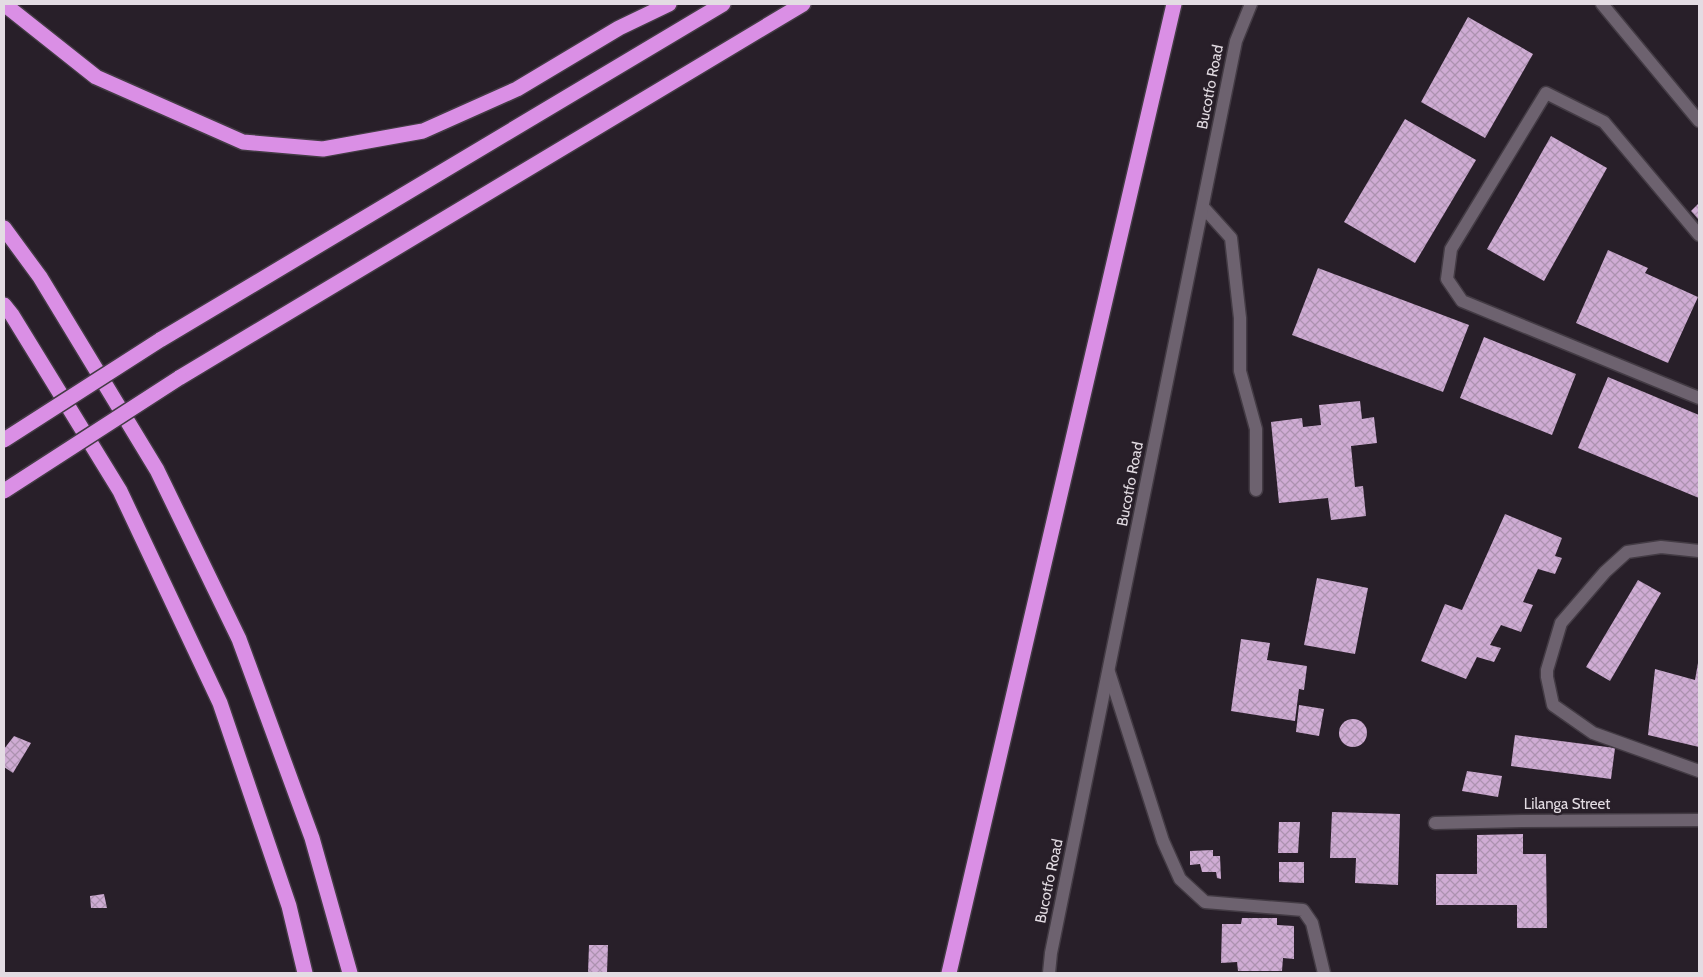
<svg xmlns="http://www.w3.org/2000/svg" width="1703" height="977" font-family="Cabin,sans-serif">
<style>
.building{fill:url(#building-cross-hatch)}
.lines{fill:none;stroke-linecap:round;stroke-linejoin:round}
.service-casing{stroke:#433b44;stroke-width:15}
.minor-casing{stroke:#433b44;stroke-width:15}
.motorway-casing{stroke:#433b44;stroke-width:18}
.service{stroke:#6d626f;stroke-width:12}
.minor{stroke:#6d626f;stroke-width:12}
.motorway{stroke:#da8fe5;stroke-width:15}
.motorway-bridge-casing{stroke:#433b44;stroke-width:18;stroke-linecap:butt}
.motorway-bridge{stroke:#da8fe5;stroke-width:15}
.labels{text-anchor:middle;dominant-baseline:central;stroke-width:5;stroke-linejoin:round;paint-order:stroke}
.street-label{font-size:15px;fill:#e3dce3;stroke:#281f29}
</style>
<defs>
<pattern id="building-cross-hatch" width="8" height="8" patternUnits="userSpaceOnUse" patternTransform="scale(1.25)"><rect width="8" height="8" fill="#cfacd4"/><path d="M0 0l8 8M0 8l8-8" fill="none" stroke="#ac92b0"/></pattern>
</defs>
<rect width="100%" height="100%" fill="#281f29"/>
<!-- building -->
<g class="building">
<polygon points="1468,17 1533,54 1485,138 1421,102"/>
<polygon points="1405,119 1476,160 1415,263 1344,222"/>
<polygon points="1551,136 1607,168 1544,281 1487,249"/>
<polygon points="1699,203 1699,220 1691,211"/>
<polygon points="1608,250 1648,268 1645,273 1698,297 1668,363 1576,323"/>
<polygon points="1318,268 1469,325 1443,392 1292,335"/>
<polygon points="1484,337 1576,374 1552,435 1460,398"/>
<polygon points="1608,377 1699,415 1699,498 1578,448"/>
<polygon points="1360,401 1362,419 1374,417 1377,443 1351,446 1355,487 1363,486 1366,516 1331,520 1328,498 1279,503 1271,422 1302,418 1303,427 1321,425 1319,405"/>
<polygon points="1505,514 1562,538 1555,556 1562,558 1555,574 1538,569 1523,602 1533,605 1521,632 1501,625 1490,645 1501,648 1494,662 1477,657 1466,679 1421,661 1445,604 1462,610"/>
<polygon points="1317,578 1368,588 1355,654 1304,645"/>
<polygon points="1638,580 1661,593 1610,681 1586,667"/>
<polygon points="1241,639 1270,643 1267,660 1307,666 1304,690 1299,689 1295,721 1231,711"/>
<polygon points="1698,663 1699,747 1648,735 1655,669 1695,680"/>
<polygon points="1299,705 1324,709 1319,736 1296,732"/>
<circle cx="1353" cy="733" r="14"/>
<polygon points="1515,735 1615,748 1611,779 1511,766"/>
<polygon points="14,736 31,743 13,773 4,767 4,749"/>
<polygon points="1467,771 1502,776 1498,797 1462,791"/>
<polygon points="1332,812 1400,814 1398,885 1355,883 1356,858 1330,858"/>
<polygon points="1279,822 1300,822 1298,853 1278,853"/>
<polygon points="1523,834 1523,854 1546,854 1547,928 1517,928 1517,905 1436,905 1436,874 1477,874 1477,835"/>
<polygon points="1213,850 1213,856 1220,856 1221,879 1217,878 1216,872 1202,872 1200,864 1190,865 1190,851"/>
<polygon points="1279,862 1304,862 1304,883 1279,882"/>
<polygon points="104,894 107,908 91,908 90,896"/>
<polygon points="1242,918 1277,918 1277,925 1294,926 1294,959 1283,958 1282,971 1238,971 1237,962 1221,963 1222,924 1241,924"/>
<polygon points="589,945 608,945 607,973 588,973"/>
</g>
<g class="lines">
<defs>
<g id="service">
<polyline points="1699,235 1604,122 1546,93 1451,249 1447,279 1462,301 1699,398"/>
<polyline points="1699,551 1661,547 1627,552 1605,572 1561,623 1547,670 1547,677 1553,705 1593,733 1699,771"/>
</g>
<g id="minor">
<polyline points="1602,4 1699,121"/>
<polyline points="1203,207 1231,238 1240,318 1240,371 1256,429 1256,490"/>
<polyline points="1109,672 1163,841 1180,879 1205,902 1303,910 1312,923 1324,973"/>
<polyline points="1435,823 1522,821 1699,820"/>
<polyline points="1049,973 1051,953 1236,41 1251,4"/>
</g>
<g id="motorway">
<polyline points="4,4 96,77 243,142 323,149 423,131 517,89 619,28 669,4"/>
<polyline points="4,228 40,277 157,470 239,639 312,838 350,973"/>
<polyline points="4,305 12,315 120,491 220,703 289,906 305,973"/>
<polyline points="160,340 723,4"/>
<polyline points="179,378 803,4"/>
<polyline points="949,973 1174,4"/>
</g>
</defs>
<!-- service casing -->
<use href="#service" class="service-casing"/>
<!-- minor casing -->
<use href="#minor" class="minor-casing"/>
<!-- motorway casing -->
<use href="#motorway" class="motorway-casing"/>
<!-- service -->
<use href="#service" class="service"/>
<!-- minor -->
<use href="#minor" class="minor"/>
<!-- motorway -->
<use href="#motorway" class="motorway"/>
<defs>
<g id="motorway-bridge">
<polyline points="4,440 160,340"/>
<polyline points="4,491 179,378"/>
</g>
</defs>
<!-- motorway-bridge casing -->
<use href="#motorway-bridge" class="motorway-bridge-casing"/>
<!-- motorway-bridge -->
<use href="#motorway-bridge" class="motorway-bridge"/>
</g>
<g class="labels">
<!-- street labels -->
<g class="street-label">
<text transform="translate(1210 87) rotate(-79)">Bucotfo Road</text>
<text transform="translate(1130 484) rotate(-79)">Bucotfo Road</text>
<text x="1567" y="804">Lilanga Street</text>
<text transform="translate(1049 881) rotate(-78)">Bucotfo Road</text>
</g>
</g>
<!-- border -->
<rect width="1703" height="977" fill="none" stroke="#e3dce3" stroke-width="10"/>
</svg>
